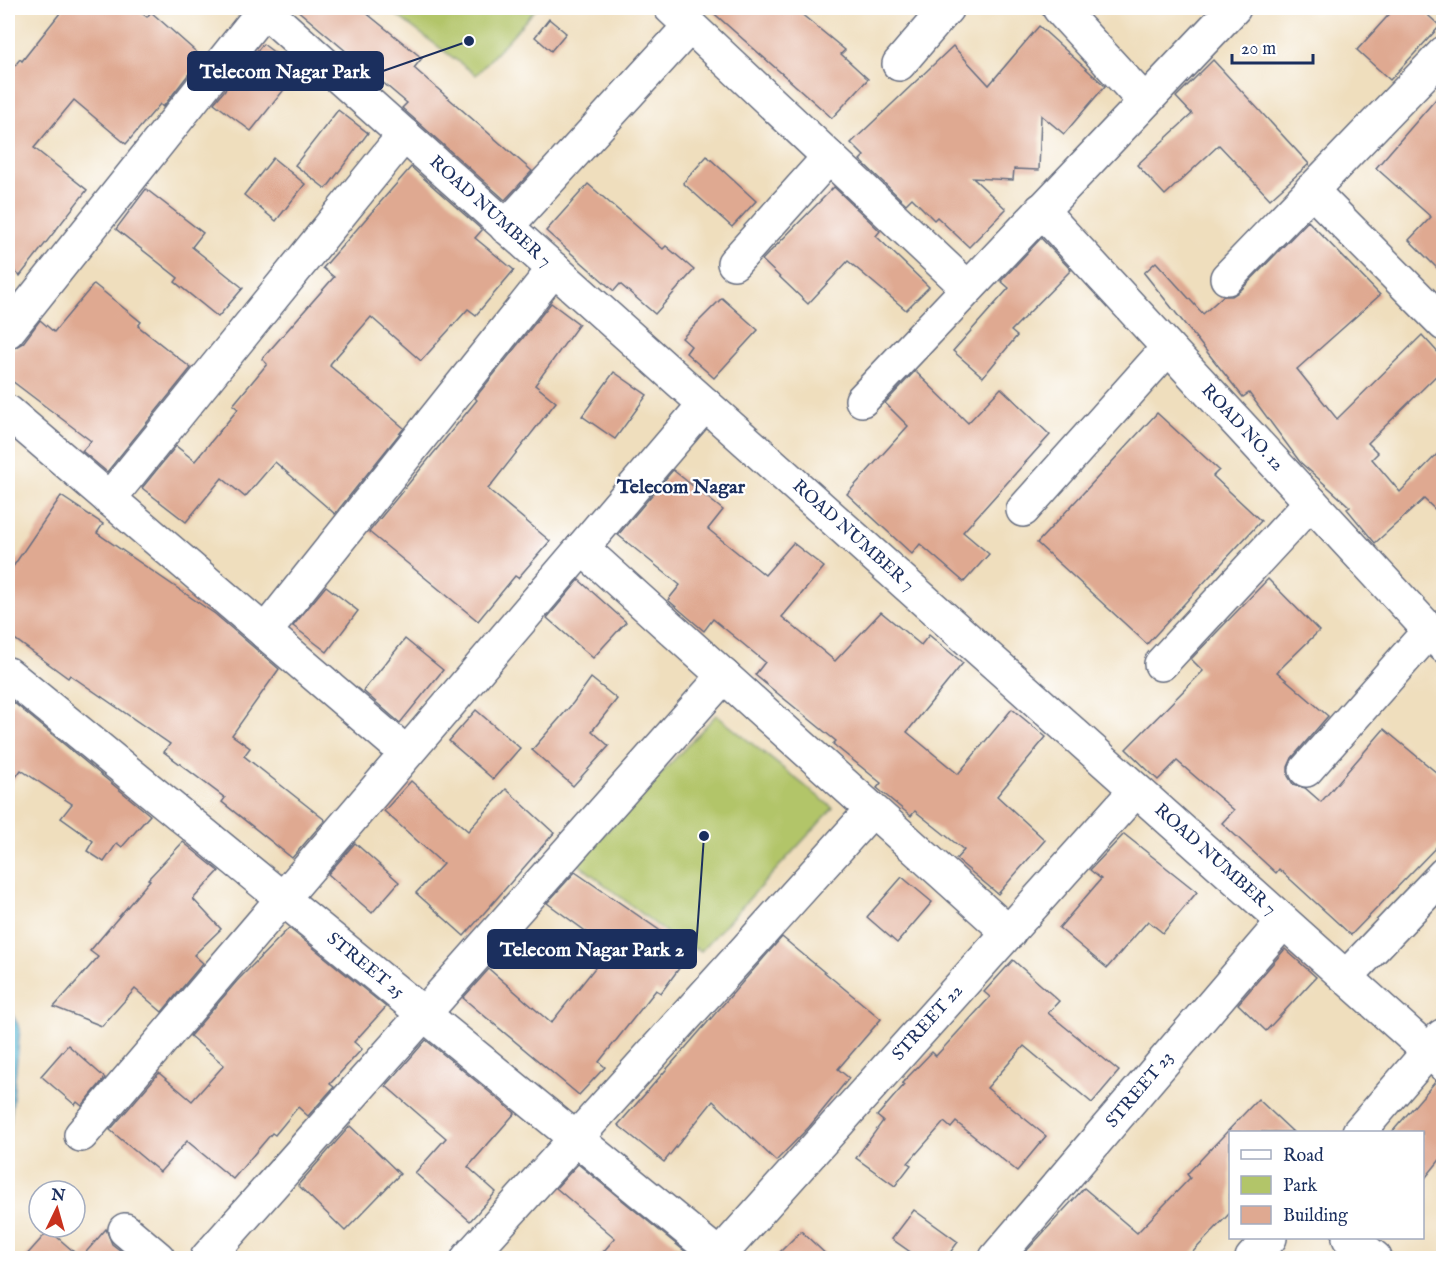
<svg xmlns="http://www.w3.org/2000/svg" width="1451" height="1266" font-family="'IM FELL English',serif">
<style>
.green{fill:#b2c569;stroke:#667a64;stroke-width:1.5}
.water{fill:#56b8d4;stroke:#387499;stroke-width:1.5}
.building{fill:#dfa991}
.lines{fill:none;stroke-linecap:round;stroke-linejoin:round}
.minor-casing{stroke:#656c7f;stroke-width:36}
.minor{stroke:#fff;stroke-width:33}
.labels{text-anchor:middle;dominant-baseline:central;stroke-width:4.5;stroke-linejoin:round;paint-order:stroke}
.street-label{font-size:18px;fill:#1b2f5e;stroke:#fff}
.neighbourhood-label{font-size:20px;font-weight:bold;fill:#1b2f5e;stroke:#fff}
.leader{fill:none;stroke:#1b2f5e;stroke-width:2}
.callout-dot{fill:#1b2f5e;stroke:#fff;stroke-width:2}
.callout{fill:#1b2f5e;stroke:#1b2f5e;stroke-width:2}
.callout-label{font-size:20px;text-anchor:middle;font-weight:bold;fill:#fff}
</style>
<rect width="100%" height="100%" fill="#fff"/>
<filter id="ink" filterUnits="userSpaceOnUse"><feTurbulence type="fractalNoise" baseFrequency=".0167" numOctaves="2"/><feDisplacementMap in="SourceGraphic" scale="12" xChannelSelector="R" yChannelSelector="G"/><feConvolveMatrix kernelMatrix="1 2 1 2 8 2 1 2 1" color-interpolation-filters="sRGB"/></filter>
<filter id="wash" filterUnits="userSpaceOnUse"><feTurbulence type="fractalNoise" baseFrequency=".008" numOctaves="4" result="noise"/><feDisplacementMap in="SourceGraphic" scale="24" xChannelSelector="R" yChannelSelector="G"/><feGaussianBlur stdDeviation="1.35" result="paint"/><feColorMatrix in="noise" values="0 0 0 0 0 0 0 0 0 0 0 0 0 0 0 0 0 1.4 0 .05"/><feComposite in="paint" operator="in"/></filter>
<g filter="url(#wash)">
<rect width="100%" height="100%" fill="#efdebd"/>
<!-- green -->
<g class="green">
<polygon points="387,8 537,8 476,75"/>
<polygon points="716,715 833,808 701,951 696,948 691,952 577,863"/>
</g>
<!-- water -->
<polygon class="water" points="8,1006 20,1029 8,1148"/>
<g id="blocks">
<!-- building -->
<g class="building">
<polygon points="64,8 134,8 147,17 151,12 202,57 163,107 160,104 126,144 74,100 34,148 87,190 20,276 8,266 8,74 20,59 22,61"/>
<polygon points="295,8 360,8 422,58 414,68 532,171 505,200 402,108 407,103"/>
<polygon points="708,8 794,8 845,50 841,54 868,79 832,118"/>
<polygon points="1395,8 1420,8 1440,26 1390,80 1357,50"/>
<polygon points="549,19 566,33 551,51 535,37"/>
<polygon points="1039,26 1105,86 1064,134 1041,115 1039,170 1014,169 1013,180 973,178 1006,209 969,247 937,217 934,220 912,198 906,204 860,160 864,156 851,143 953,46 989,85"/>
<polygon points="263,44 299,71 251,131 214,103"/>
<polygon points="1213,60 1309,164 1270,199 1219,145 1165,195 1137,165 1192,114 1176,97"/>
<polygon points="1443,91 1443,274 1409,240 1431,217 1376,168"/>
<polygon points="338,110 368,133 326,189 295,165"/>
<polygon points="707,156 756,201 732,227 683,183"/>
<polygon points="273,158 305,184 276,221 244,195"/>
<polygon points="411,167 482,230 475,238 514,270 476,315 468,309 421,361 371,317 331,363 330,366 404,428 335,514 275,462 245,497 222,478 186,522 142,488 176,446 195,461 238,409 233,405 267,364 262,359 334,277 323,268"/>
<polygon points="588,184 663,249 666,246 694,270 655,314 620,284 614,291 546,231"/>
<polygon points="834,187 880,231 876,236 929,287 906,310 848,261 808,304 762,260"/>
<polygon points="146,189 203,233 192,247 243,288 218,317 175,282 178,278 116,229"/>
<polygon points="1308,221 1380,295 1297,369 1337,419 1422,335 1443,358 1443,369 1368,443 1378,453 1372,459 1400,492 1443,448 1443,517 1424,499 1375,543 1347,509 1350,507 1300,462 1249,393 1243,397 1144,273 1156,262 1203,314 1223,296 1232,296 1240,291"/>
<polygon points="1041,238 1071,270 1011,331 1017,336 983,377 953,351 1009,288 1001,281"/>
<polygon points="94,284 141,322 138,326 191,368 107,472 82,451 91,441 8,378 8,354 12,349 23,343 40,320 54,332"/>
<polygon points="722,298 758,330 714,378 686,353 691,346 682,338"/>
<polygon points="551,303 579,324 535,385 556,402 488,489 550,541 518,578 515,576 478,621 369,532 477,400 475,398"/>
<polygon points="915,371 968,423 1001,388 1050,435 963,532 989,554 964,582 920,544 912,554 847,494 908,426 885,403"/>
<polygon points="614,372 647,395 615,439 582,416"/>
<polygon points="1157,413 1219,470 1213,476 1261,521 1147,644 1037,543"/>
<polygon points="673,470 723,510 708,529 765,575 793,543 824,567 782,617 835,661 881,612 921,645 929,635 963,663 907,732 958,774 1012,709 1046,737 997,796 1045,840 998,894 956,859 964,850 915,811 911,816 877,788 881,783 833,744 836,741 755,675 765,662 713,619 704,631 668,600 680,585 618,535"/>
<polygon points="61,496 103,524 97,533 215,614 279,669 232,735 250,748 244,756 325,820 292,858 222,802 225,798 164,752 170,744 70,675 68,678 8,634 8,574"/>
<polygon points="1268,579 1319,631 1277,672 1328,716 1292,758 1288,767 1288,776 1293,784 1305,788 1321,802 1384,729 1443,778 1443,840 1351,935 1279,869 1276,873 1222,823 1234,810 1177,761 1158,780 1126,749 1203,671 1191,659"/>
<polygon points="579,580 626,622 593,658 547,618"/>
<polygon points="326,586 358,611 327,652 293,626"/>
<polygon points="405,639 443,670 400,723 363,691"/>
<polygon points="591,678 617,699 592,731 609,746 573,786 532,750 573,703"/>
<polygon points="13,702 150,815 122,847 117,843 104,862 87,851 93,841 61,818 72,804 21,770 8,788 8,710"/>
<polygon points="476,710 520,748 493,779 449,741"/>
<polygon points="411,781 468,831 506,789 554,833 464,936 416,893 443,864 384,811"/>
<polygon points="1124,834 1197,892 1163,933 1148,921 1107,968 1059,928 1101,879 1090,870"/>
<polygon points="183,842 219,871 193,899 221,929 194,955 203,963 162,1012 135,989 102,1026 54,1007 98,957 90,951 150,880 148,879"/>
<polygon points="355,843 399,882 372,913 328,874"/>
<polygon points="575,872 691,952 661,993 656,990 599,1062 605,1067 579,1095 463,998 489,969 551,1023 610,949 547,903"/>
<polygon points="902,877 932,902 897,943 867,917"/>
<polygon points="289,928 386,1007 354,1042 362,1049 330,1084 334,1087 308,1116 298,1107 275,1135 272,1133 233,1179 187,1141 160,1172 110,1130 159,1073 192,1101 224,1065 190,1036 237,981"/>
<polygon points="782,937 881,1019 838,1069 849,1078 809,1127 776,1161 713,1101 664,1162 618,1125"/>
<polygon points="1285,949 1316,977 1266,1031 1238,1004"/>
<polygon points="1013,960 1059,1001 1048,1013 1119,1071 1092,1103 1024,1046 987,1088 1046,1136 1017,1171 956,1122 951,1128 944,1122 908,1163 911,1165 895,1186 856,1158 883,1121 877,1116 904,1085 902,1083 932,1052 936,1056 990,997 984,992"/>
<polygon points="426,1040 515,1113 468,1167 496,1192 470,1221 415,1173 446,1138 386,1086"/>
<polygon points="68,1045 105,1078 82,1106 77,1102 75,1105 41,1076"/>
<polygon points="1436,1081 1443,1083 1443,1156 1422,1182 1422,1132 1392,1132"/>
<polygon points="1258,1099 1293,1132 1230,1132 1230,1213 1187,1258 1020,1258 1084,1188 1137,1233 1190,1178 1187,1174"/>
<polygon points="350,1126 400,1174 345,1231 298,1185"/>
<polygon points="578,1164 693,1258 598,1258 615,1238 556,1188"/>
<polygon points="914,1210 958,1242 946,1258 919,1258 892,1239"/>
<polygon points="106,1229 112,1244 130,1258 24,1258 49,1230 81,1258"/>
<polygon points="801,1231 830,1258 774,1258"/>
</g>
</g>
</g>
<g filter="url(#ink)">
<use href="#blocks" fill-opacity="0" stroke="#656c7f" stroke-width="1.5"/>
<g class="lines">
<defs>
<g id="minor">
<polyline points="262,8 1444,1065"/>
<polyline points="671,8 968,288"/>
<polyline points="1059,8 1144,101"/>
<polyline points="899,64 947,8"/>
<polyline points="1311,190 1444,324"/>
<polyline points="1041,210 1444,646"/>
<polyline points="506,227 690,26"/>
<polyline points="734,263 829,157"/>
<polyline points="1227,278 1444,53"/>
<polyline points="8,331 264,10"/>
<polyline points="862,400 1234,8"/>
<polyline points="8,412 405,752"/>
<polyline points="109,499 404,135"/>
<polyline points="1023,510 1168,348"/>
<polyline points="582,548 1009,933"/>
<polyline points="265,632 554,269"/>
<polyline points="1161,664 1311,502"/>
<polyline points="8,674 722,1258"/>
<polyline points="1306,770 1429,631"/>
<polyline points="1346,977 1444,874"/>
<polyline points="1359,1132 1442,1036"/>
<polyline points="81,1135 705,404"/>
<polyline points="125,1230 158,1258"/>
<polyline points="1349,1238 1375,1258"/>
<polyline points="207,1258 724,676"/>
<polyline points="468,1258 872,810"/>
<polyline points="717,1258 1136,790"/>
<polyline points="996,1258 1283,922"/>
<polyline points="1252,1258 1270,1238"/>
</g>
</defs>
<!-- minor casing -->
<use href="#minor" class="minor-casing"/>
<!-- minor -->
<use href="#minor" class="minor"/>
</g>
</g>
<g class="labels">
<!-- street labels -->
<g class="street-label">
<text transform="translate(490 212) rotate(42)">ROAD NUMBER 7</text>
<text transform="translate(1242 428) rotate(47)">ROAD NO. 12</text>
<text transform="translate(853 536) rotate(42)">ROAD NUMBER 7</text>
<text transform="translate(1215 860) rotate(42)">ROAD NUMBER 7</text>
<text transform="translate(365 966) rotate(39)">STREET 25</text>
<text transform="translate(928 1023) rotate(-48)">STREET 22</text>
<text transform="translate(1140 1090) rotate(-50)">STREET 23</text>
</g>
<!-- neighbourhood labels -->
<g class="neighbourhood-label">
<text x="681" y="487">Telecom Nagar</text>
</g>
</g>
<!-- callouts -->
<path class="leader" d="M469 41L383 71M704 836L696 949"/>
<g class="callout-dot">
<circle cx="469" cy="41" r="6"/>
<circle cx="704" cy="836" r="6"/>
</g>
<g class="callout">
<rect x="188" y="52" width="195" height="38" rx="6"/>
<rect x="488" y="930" width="208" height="38" rx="6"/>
</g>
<g class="callout-label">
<text x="285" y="78">Telecom Nagar Park</text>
<text x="592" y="956">Telecom Nagar Park 2</text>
</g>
<!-- margin -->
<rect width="1451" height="1266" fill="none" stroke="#fff" stroke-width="30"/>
<!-- legend -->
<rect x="1229" y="1131" width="195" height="108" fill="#ffffff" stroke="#a4acbf" stroke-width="1.5"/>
<rect x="1241" y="1150" width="30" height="9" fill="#ffffff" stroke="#a4acbf" stroke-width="1.5"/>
<text x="1283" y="1161" font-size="18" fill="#1b2f5e">Road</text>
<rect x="1241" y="1176" width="30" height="18" fill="#b2c569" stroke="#a4acbf" stroke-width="1.5"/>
<text x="1283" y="1191" font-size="18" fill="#1b2f5e">Park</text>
<rect x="1241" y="1206" width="30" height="18" fill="#dfa991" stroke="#a4acbf" stroke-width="1.5"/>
<text x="1283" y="1221" font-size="18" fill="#1b2f5e">Building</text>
<!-- north arrow -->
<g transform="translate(57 1209) rotate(5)"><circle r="28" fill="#ffffff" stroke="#a4acbf" stroke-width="1.5"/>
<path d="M0-4.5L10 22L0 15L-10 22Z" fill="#c8321e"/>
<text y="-9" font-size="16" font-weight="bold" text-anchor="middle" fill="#1b2f5e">N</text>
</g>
<!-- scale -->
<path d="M1232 54v9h81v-9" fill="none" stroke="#1b2f5e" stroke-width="3"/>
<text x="1241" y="54" font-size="18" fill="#1b2f5e" stroke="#ffffff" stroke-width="4.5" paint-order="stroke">20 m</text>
</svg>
